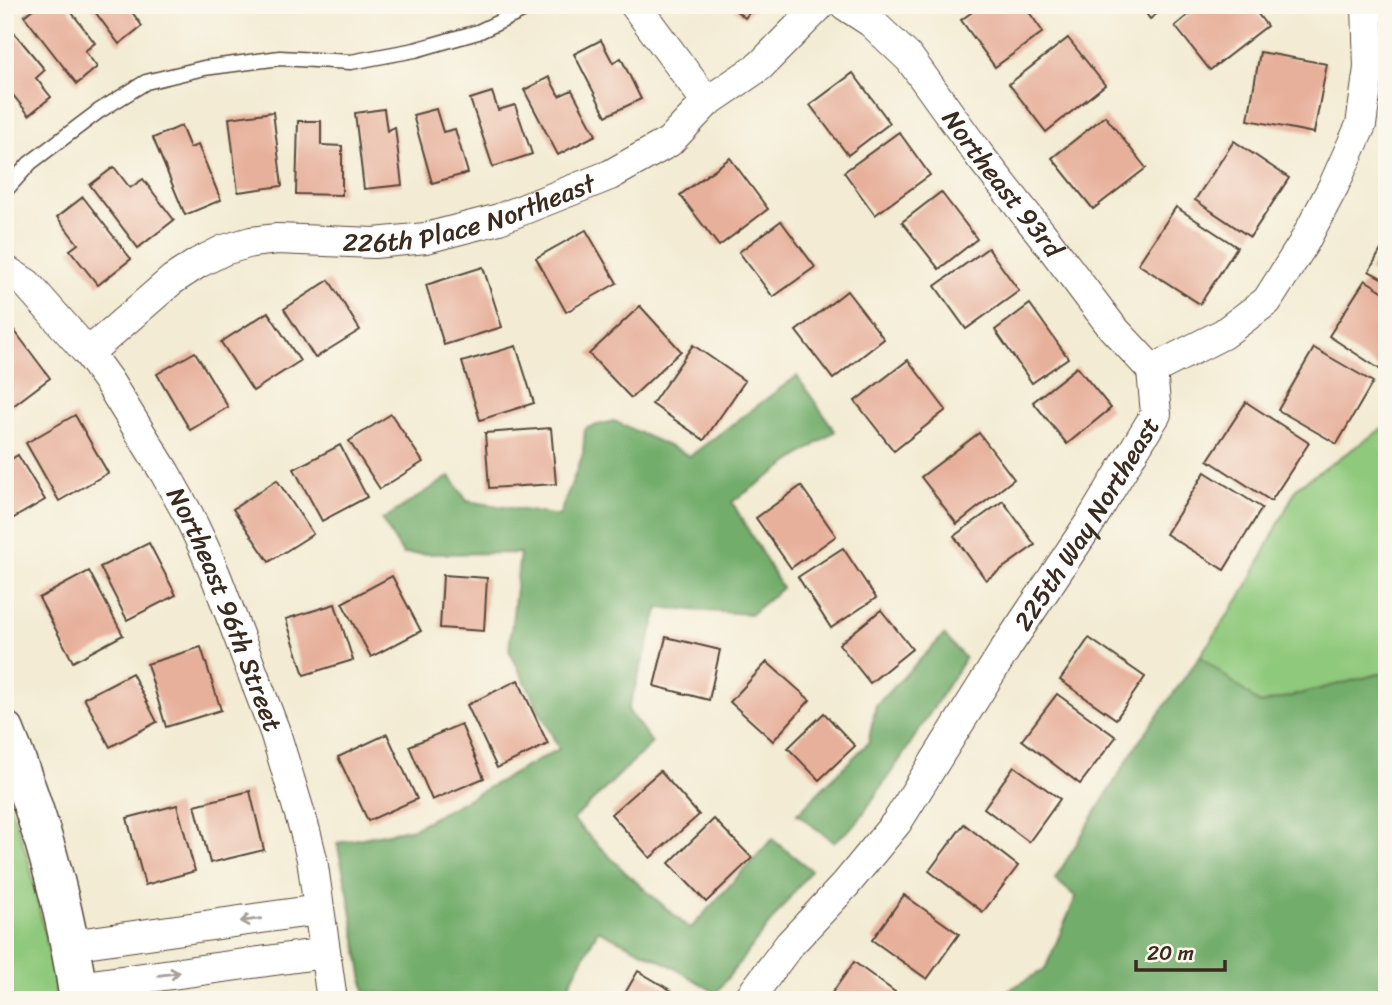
<svg xmlns="http://www.w3.org/2000/svg" width="1392" height="1005" font-family="Sriracha,sans-serif">
<style>
.green{fill:#8fc97c;stroke:#657a4d;stroke-width:2}
.forest{fill:#73ad6c;stroke:#576c45;stroke-width:2}
.building{fill:#e7b09b}
.lines{fill:none;stroke-linecap:round;stroke-linejoin:round}
.lane-casing{stroke:#574739;stroke-width:17}
.street-casing{stroke:#574739;stroke-width:32}
.secondary-casing{stroke:#574739;stroke-width:41}
.lane{stroke:#fff;stroke-width:14}
.street{stroke:#fff;stroke-width:30}
.secondary{stroke:#fff;stroke-width:38}
.oneway{stroke:#a79f9a}
.labels{text-anchor:middle;dominant-baseline:central;stroke-width:6;stroke-linejoin:round;paint-order:stroke}
.street-label{font-size:26px;fill:#3b2a1e;stroke:#fbf7ec}
</style>
<rect width="100%" height="100%" fill="#fbf7ec"/>
<filter id="ink" filterUnits="userSpaceOnUse"><feTurbulence type="fractalNoise" baseFrequency=".0143" numOctaves="2"/><feDisplacementMap in="SourceGraphic" scale="14" xChannelSelector="R" yChannelSelector="G"/><feConvolveMatrix kernelMatrix="1 2 1 2 8 2 1 2 1" color-interpolation-filters="sRGB"/></filter>
<filter id="wash" filterUnits="userSpaceOnUse"><feTurbulence type="fractalNoise" baseFrequency=".00686" numOctaves="4" result="noise"/><feDisplacementMap in="SourceGraphic" scale="28" xChannelSelector="R" yChannelSelector="G"/><feGaussianBlur stdDeviation="1.57" result="paint"/><feColorMatrix in="noise" values="0 0 0 0 0 0 0 0 0 0 0 0 0 0 0 0 0 1.4 0 .05"/><feComposite in="paint" operator="in"/></filter>
<g filter="url(#wash)">
<rect width="100%" height="100%" fill="#f3ebd3"/>
<!-- green -->
<g class="green">
<polygon points="1387,422 1387,672 1260,704 1200,656 1247,587 1297,487 1383,428"/>
<polygon points="5,790 28,858 51,962 57,1000 5,1000"/>
</g>
<!-- forest -->
<g class="forest">
<polygon points="797,376 835,431 732,502 782,588 751,614 659,608 628,710 652,743 573,820 625,872 690,929 772,839 811,870 716,993 666,963 598,930 561,1000 485,1000 485,998 365,992 348,892 337,843 414,828 559,749 509,650 520,553 403,554 382,520 450,476 467,501 559,516 583,454 585,428 614,421 690,456"/>
<polygon points="944,635 965,658 905,752 856,824 834,842 797,814 868,743 876,705"/>
<polygon points="1200,656 1260,704 1387,672 1387,1000 992,1000 1045,969 1076,897 1055,879 1136,746"/>
</g>
<g id="blocks">
<!-- building -->
<g class="building">
<polygon points="38,5 66,5 95,43 85,51 97,67 77,84 24,16"/>
<polygon points="90,5 127,5 142,26 119,44"/>
<polygon points="729,5 755,5 745,18"/>
<polygon points="982,5 1024,5 1043,32 995,67 961,20"/>
<polygon points="1140,5 1168,5 1150,19"/>
<polygon points="1200,5 1251,5 1267,26 1210,70 1175,26"/>
<polygon points="12,30 45,70 36,78 51,97 29,115 5,85 5,35"/>
<polygon points="1068,38 1105,85 1046,132 1009,84"/>
<polygon points="601,40 613,63 621,58 641,99 606,116 574,54"/>
<polygon points="1260,52 1327,64 1314,133 1248,120"/>
<polygon points="853,73 890,123 848,155 810,105"/>
<polygon points="549,77 559,96 572,90 596,135 558,155 524,90"/>
<polygon points="492,92 498,110 515,105 532,154 493,167 470,99"/>
<polygon points="384,109 387,131 395,127 402,185 364,189 355,113"/>
<polygon points="436,109 443,132 455,129 468,173 432,183 413,115"/>
<polygon points="273,112 282,186 238,192 229,118"/>
<polygon points="1105,116 1146,168 1093,209 1052,158"/>
<polygon points="298,121 321,121 321,145 342,146 342,195 296,194"/>
<polygon points="181,126 190,148 198,145 221,200 185,215 153,138"/>
<polygon points="899,132 930,175 875,215 844,172"/>
<polygon points="1234,141 1289,178 1250,237 1195,200"/>
<polygon points="730,158 768,209 719,246 680,195"/>
<polygon points="114,167 130,188 143,179 174,220 138,248 90,185"/>
<polygon points="941,192 977,239 939,269 902,222"/>
<polygon points="83,197 131,259 98,285 70,250 78,244 57,217"/>
<polygon points="1176,207 1237,247 1200,304 1138,264"/>
<polygon points="781,221 815,267 773,297 739,252"/>
<polygon points="586,230 617,283 566,312 536,258"/>
<polygon points="1387,239 1387,281 1369,271"/>
<polygon points="988,248 1019,291 966,329 935,286"/>
<polygon points="483,267 502,327 444,345 426,285"/>
<polygon points="329,280 360,330 315,358 284,309"/>
<polygon points="1365,280 1387,294 1387,374 1329,336"/>
<polygon points="847,291 884,339 833,379 796,331"/>
<polygon points="1030,304 1068,358 1032,383 995,330"/>
<polygon points="640,306 681,351 631,398 589,354"/>
<polygon points="268,312 300,361 253,391 221,342"/>
<polygon points="14,330 50,378 5,412 5,337"/>
<polygon points="693,345 745,381 704,440 652,404"/>
<polygon points="516,346 534,403 480,420 462,362"/>
<polygon points="1314,348 1373,382 1337,444 1278,410"/>
<polygon points="195,352 228,407 190,430 157,374"/>
<polygon points="908,360 946,410 894,451 855,401"/>
<polygon points="1077,367 1111,408 1067,444 1033,402"/>
<polygon points="1246,402 1309,443 1271,501 1208,460"/>
<polygon points="391,414 423,462 380,489 349,441"/>
<polygon points="75,415 108,473 59,501 26,443"/>
<polygon points="551,428 556,484 489,488 485,433"/>
<polygon points="979,433 1014,479 957,524 921,477"/>
<polygon points="340,445 367,497 322,521 294,469"/>
<polygon points="18,455 45,500 5,523 5,463"/>
<polygon points="1205,472 1262,508 1224,570 1166,534"/>
<polygon points="277,480 313,534 269,562 233,509"/>
<polygon points="801,486 836,536 791,568 756,518"/>
<polygon points="1003,501 1035,545 986,580 954,536"/>
<polygon points="149,543 176,595 127,620 100,567"/>
<polygon points="843,548 876,598 831,628 798,577"/>
<polygon points="89,571 123,635 73,662 39,598"/>
<polygon points="443,575 487,578 484,631 440,628"/>
<polygon points="392,576 421,631 371,657 342,603"/>
<polygon points="335,604 353,660 304,675 286,619"/>
<polygon points="881,610 912,649 870,683 839,644"/>
<polygon points="666,637 720,650 709,700 654,686"/>
<polygon points="1089,638 1145,677 1116,719 1060,680"/>
<polygon points="201,647 221,710 166,727 147,664"/>
<polygon points="767,662 810,700 773,741 730,702"/>
<polygon points="132,673 157,722 110,747 84,698"/>
<polygon points="518,680 548,744 497,768 467,705"/>
<polygon points="1057,694 1116,737 1080,784 1022,740"/>
<polygon points="824,713 855,746 819,780 788,748"/>
<polygon points="461,724 484,778 432,800 409,746"/>
<polygon points="387,734 417,799 368,821 338,757"/>
<polygon points="1014,766 1060,799 1029,842 984,808"/>
<polygon points="660,771 699,815 650,858 611,814"/>
<polygon points="250,791 264,850 210,863 195,805"/>
<polygon points="177,805 195,871 145,885 127,818"/>
<polygon points="714,819 752,858 706,902 669,863"/>
<polygon points="964,824 1018,866 983,912 929,871"/>
<polygon points="904,895 959,934 927,979 872,940"/>
<polygon points="854,962 906,1000 827,1000"/>
<polygon points="638,971 682,997 681,1000 621,1000"/>
</g>
</g>
</g>
<g filter="url(#ink)">
<use href="#blocks" fill-opacity="0" stroke="#574739" stroke-width="2"/>
<g class="lines">
<defs>
<polyline id="lane" points="5,191 30,163 99,111 146,82 204,68 280,58 351,62 415,50 478,32 535,5"/>
<g id="street">
<polyline points="635,5 707,102"/>
<path id="s1" d="M845 5 871 22 910 59 979 155 1047 241 1112 327 1152 370"/>
<path id="s2" d="M5 270 27 284 88 353 109 382 165 473 189 516 204 548 217 579 275 732 305 831 312 859 332 1000"/>
<path id="s3" d="M88 353 172 280 198 263 224 250 251 242 277 239 374 243 426 238 499 219 610 175 669 142 707 102 760 66 820 5"/>
<polyline points="70,945 318,910"/>
<polyline points="77,987 325,953"/>
<path id="s4" d="M748 1000 789 945 846 884 897 822 1006 648 1089 524 1156 414 1152 370 1223 334 1267 301 1303 244 1334 185 1361 125 1369 68 1367 5"/>
</g>
<path id="secondary" d="M5 731C40 817 66 908 79 1000"/>
</defs>
<!-- lane casing -->
<use href="#lane" class="lane-casing"/>
<!-- street casing -->
<use href="#street" class="street-casing"/>
<!-- secondary casing -->
<use href="#secondary" class="secondary-casing"/>
<!-- lane -->
<use href="#lane" class="lane"/>
<!-- street -->
<use href="#street" class="street"/>
<!-- secondary -->
<use href="#secondary" class="secondary"/>
</g>
<!-- one-way arrows -->
<defs><path id="oneway-shaft" d="M-6 0H5M1.5-3L5.5 0L1.5 3" fill="none" stroke-width="1.6" stroke-linecap="round" stroke-linejoin="round" transform="scale(1.75)"/></defs>
<g class="oneway">
<use href="#oneway-shaft" transform="translate(251 920) rotate(172)"/>
<use href="#oneway-shaft" transform="translate(169 974) rotate(-8)"/>
</g>
</g>
<g class="labels">
<!-- street labels -->
<g class="street-label">
<text stroke="none"><textPath href="#s1" startOffset="240">Northeast 93rd</textPath></text>
<text stroke="none"><textPath href="#s3" startOffset="422">226th Place Northeast</textPath></text>
<text stroke="none"><textPath href="#s4" startOffset="586">225th Way Northeast</textPath></text>
<text stroke="none"><textPath href="#s2" startOffset="410">Northeast 96th Street</textPath></text>
</g>
</g>
<!-- margin -->
<rect width="1392" height="1005" fill="none" stroke="#fbf7ec" stroke-width="28"/>
<!-- scale -->
<path d="M1136 960v10h89v-10" fill="none" stroke="#3b2a1e" stroke-width="3.5"/>
<text x="1147" y="960" font-size="21" fill="#3b2a1e" stroke="#fbf7ec" stroke-width="5" paint-order="stroke">20 m</text>
</svg>
